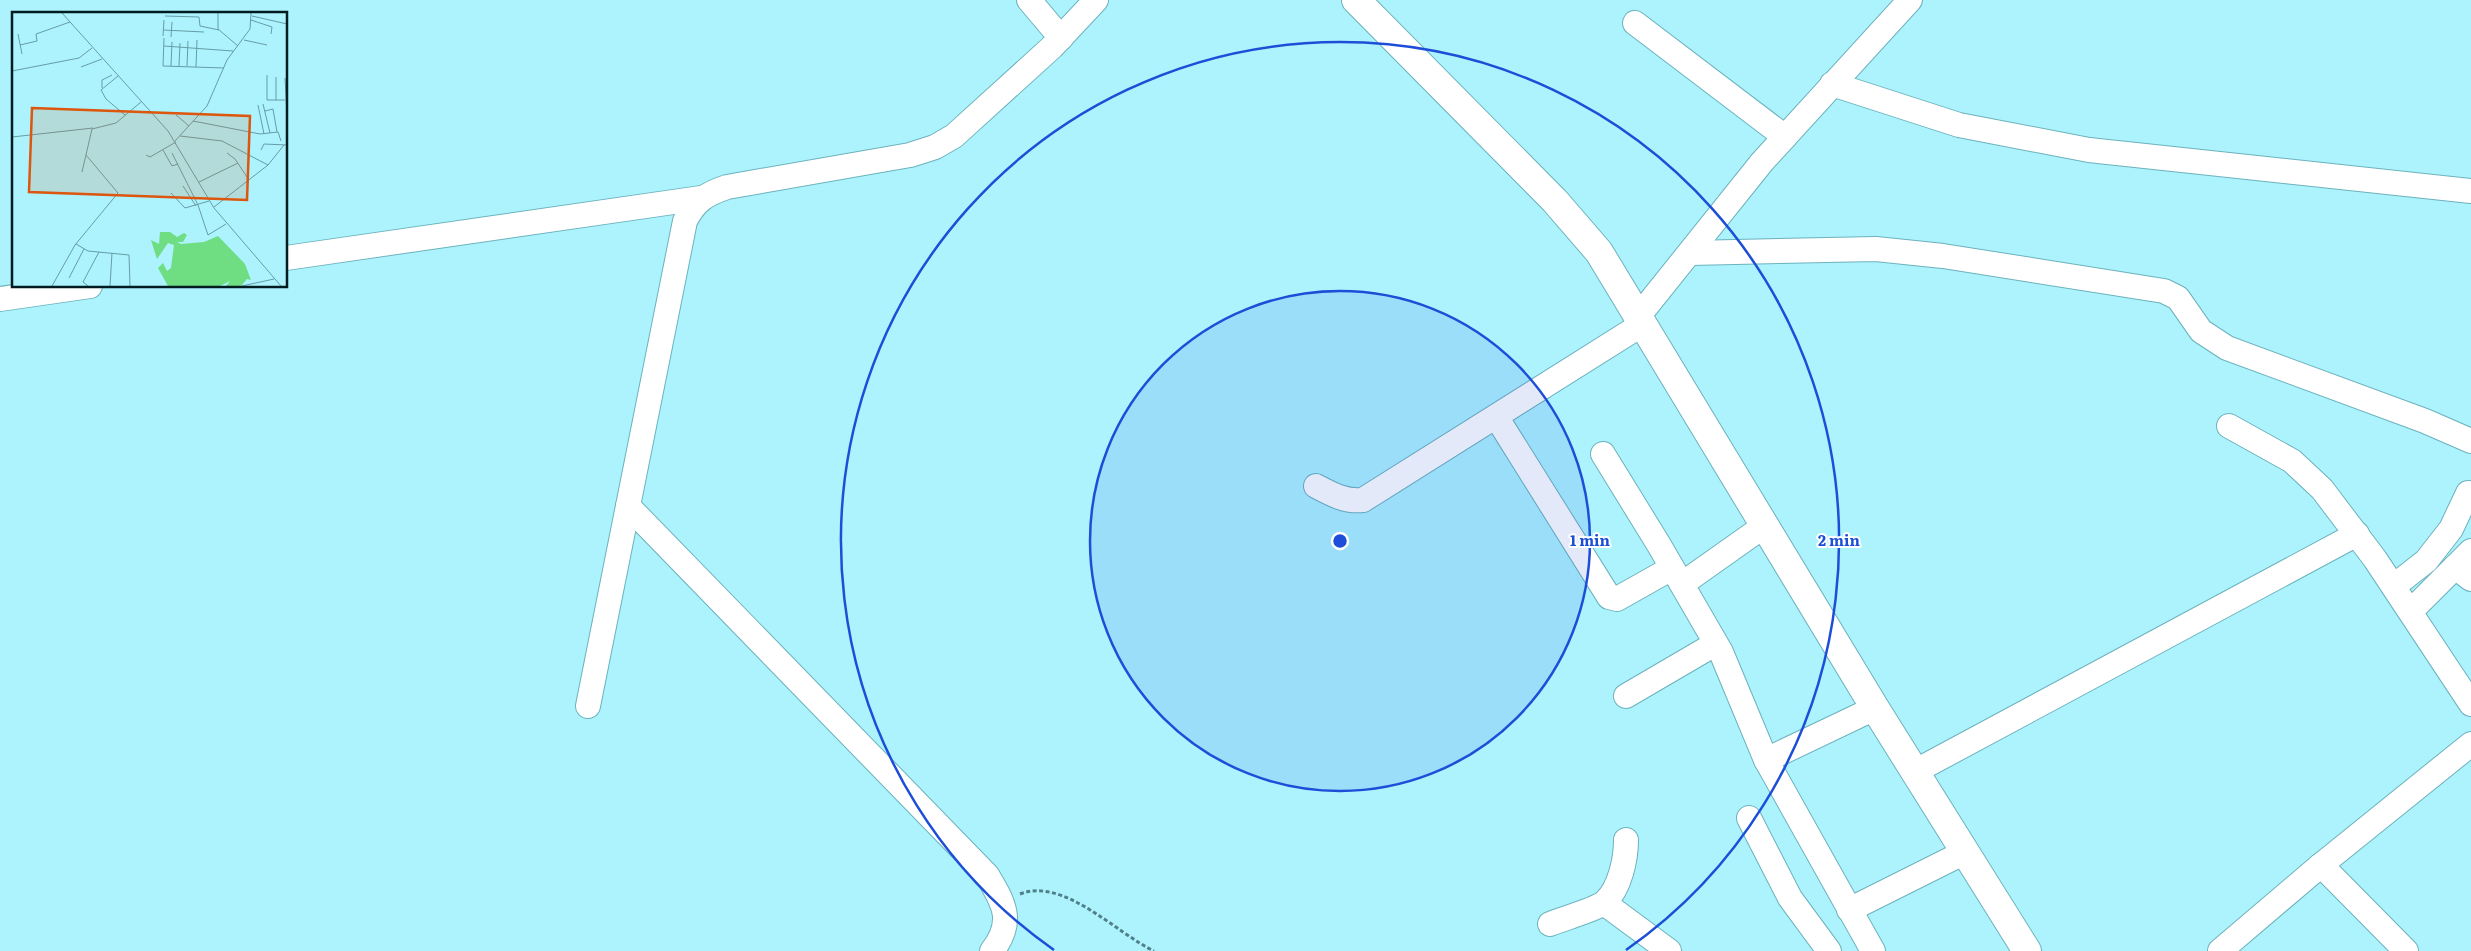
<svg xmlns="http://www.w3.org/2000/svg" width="2471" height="951" font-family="Literata,serif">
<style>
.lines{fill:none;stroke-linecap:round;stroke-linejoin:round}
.minor-casing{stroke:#6cb2bc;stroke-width:26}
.secondary-casing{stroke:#6cb2bc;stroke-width:30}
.path{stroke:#508088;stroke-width:3;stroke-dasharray:4 2.5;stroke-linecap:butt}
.minor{stroke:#fff;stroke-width:24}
.secondary{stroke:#fff;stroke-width:28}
.ring{fill:none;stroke:#1d4ed8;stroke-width:2.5}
.inset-road{fill:none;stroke:#679da5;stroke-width:1}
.view{fill:#dc560d;fill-opacity:0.15;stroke:#dc560d;stroke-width:2.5}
.inset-edge{fill:none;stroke:#001c20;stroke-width:2.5}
.centre{fill:#1d4ed8;stroke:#fff;stroke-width:2.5}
.ring-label{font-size:15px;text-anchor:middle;font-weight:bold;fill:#1d4ed8;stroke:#fff;stroke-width:4;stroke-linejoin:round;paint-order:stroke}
</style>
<rect width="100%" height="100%" fill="#acf3fe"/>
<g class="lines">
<defs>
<g id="minor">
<polyline points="1029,0 1061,38"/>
<polyline points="1635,23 1785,137"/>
<polyline points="1832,84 1959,125 2089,150 2471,191"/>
<polyline points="1690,253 1876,249 1943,256 2164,291 2178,298 2201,331 2227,348 2425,421 2471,441"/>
<polyline points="286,258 701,198"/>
<polyline points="0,299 90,286"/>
<polyline points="1637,318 1762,162 1910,0"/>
<polyline points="1497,418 1609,597 1617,599 1672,568"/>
<polyline points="2229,426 2292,461 2322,489 2375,559 2471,704"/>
<polyline points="1603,454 1659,545 1721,652 1766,760 1873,951"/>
<path d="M1316 486C1331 494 1345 502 1363 500L1641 325"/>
<path d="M628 506 987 875C1004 903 1015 922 992 951"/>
<polyline points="2455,567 2471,579"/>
<polyline points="1682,584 1764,526"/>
<polyline points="2394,586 2426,561 2451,529 2468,493"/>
<polyline points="2411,611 2471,551"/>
<polyline points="1626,696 1715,644"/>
<path d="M588 706 685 221C695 201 706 194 727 187L910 155 935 147 954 136 1052 47 1096 0"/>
<polyline points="1766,760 1875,708"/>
<polyline points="1914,772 2357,534"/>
<polyline points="1749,818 1790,898 1829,951"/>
<polyline points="2321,865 2406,951"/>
<polyline points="1604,903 1669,951"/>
<polyline points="1849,910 1965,852"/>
<path d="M1550 924C1562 919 1597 909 1605 902 1620 888 1626 859 1626 840"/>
<polyline points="2220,951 2321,865 2471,744"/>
</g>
<polyline id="secondary" points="1356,0 1555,201 1599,252 1875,708 2027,951"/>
</defs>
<!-- minor casing -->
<use href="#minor" class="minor-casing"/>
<!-- secondary casing -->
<use href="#secondary" class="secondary-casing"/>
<!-- path -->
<path class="path" d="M1020 894C1064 877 1116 933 1154 951"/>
<!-- minor -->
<use href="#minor" class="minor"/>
<!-- secondary -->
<use href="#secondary" class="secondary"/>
</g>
<!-- distance rings -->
<circle cx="1340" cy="541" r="250" fill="#1d4ed8" fill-opacity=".12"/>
<g class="ring">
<circle cx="1340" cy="541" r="250"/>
<path d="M1054 950A499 499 0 1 1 1626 950"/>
</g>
<!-- overview -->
<g transform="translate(12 12)">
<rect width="275" height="275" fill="#acf3fe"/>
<path d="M148 220H158L165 225 172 221 175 223 171 230H165L169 232 192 230 206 224 233 252 239 268 235 267 229 274H214L218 269 208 274H156L146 256 151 251 155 259 159 256 162 233 156 231 145 247 139 228 147 232Z" fill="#6fdd82"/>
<path class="inset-road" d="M50 1 156 119 202 196 269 274M206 1V17L226 34M153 4 187 5 188 14 207 18M240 4 275 12M239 8 260 15 259 22M151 18 192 20M6 22 10 42M151 24 152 8M159 25 160 10M152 26 151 54 212 56M232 28 255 33M8 33 25 29 24 22 58 10M152 34 221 39M159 54 160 30M167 54 168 31M175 54 176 29M69 55 90 47M184 55 185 28M0 59 67 46 80 36M255 63V88H273M106 64 89 78 94 87 113 103M264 65V88M273 66 275 103M90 76V68L100 63M251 92 258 121M246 93 252 122M253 99 261 97 265 120M164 103 177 114M181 109 248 122 266 120 269 129M168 124 210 129 256 153M0 125 81 116M163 129 195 94 215 48 238 17 239 1M151 138 160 154 166 152M249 138 252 132 275 133M160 141 186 193 196 223 214 212M215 141 223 147 237 168M134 143 138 145 164 130M70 160 80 117 104 111 129 90M187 170 226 151M171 174 184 194M159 181 173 196 197 189M202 195 256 153 272 133M64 232 76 239 117 243 118 274M57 266 72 237M40 274 63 233 106 181 74 143M76 274 71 270 87 240M98 274 100 241M230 274 262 267"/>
<path class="view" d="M20 96 238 104 235 188 17 180Z"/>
<rect width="275" height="275" class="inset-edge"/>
</g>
<circle cx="1340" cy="541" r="8" class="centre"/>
<g class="ring-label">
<text x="1590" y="546">1 min</text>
<text x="1839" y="546">2 min</text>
</g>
</svg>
